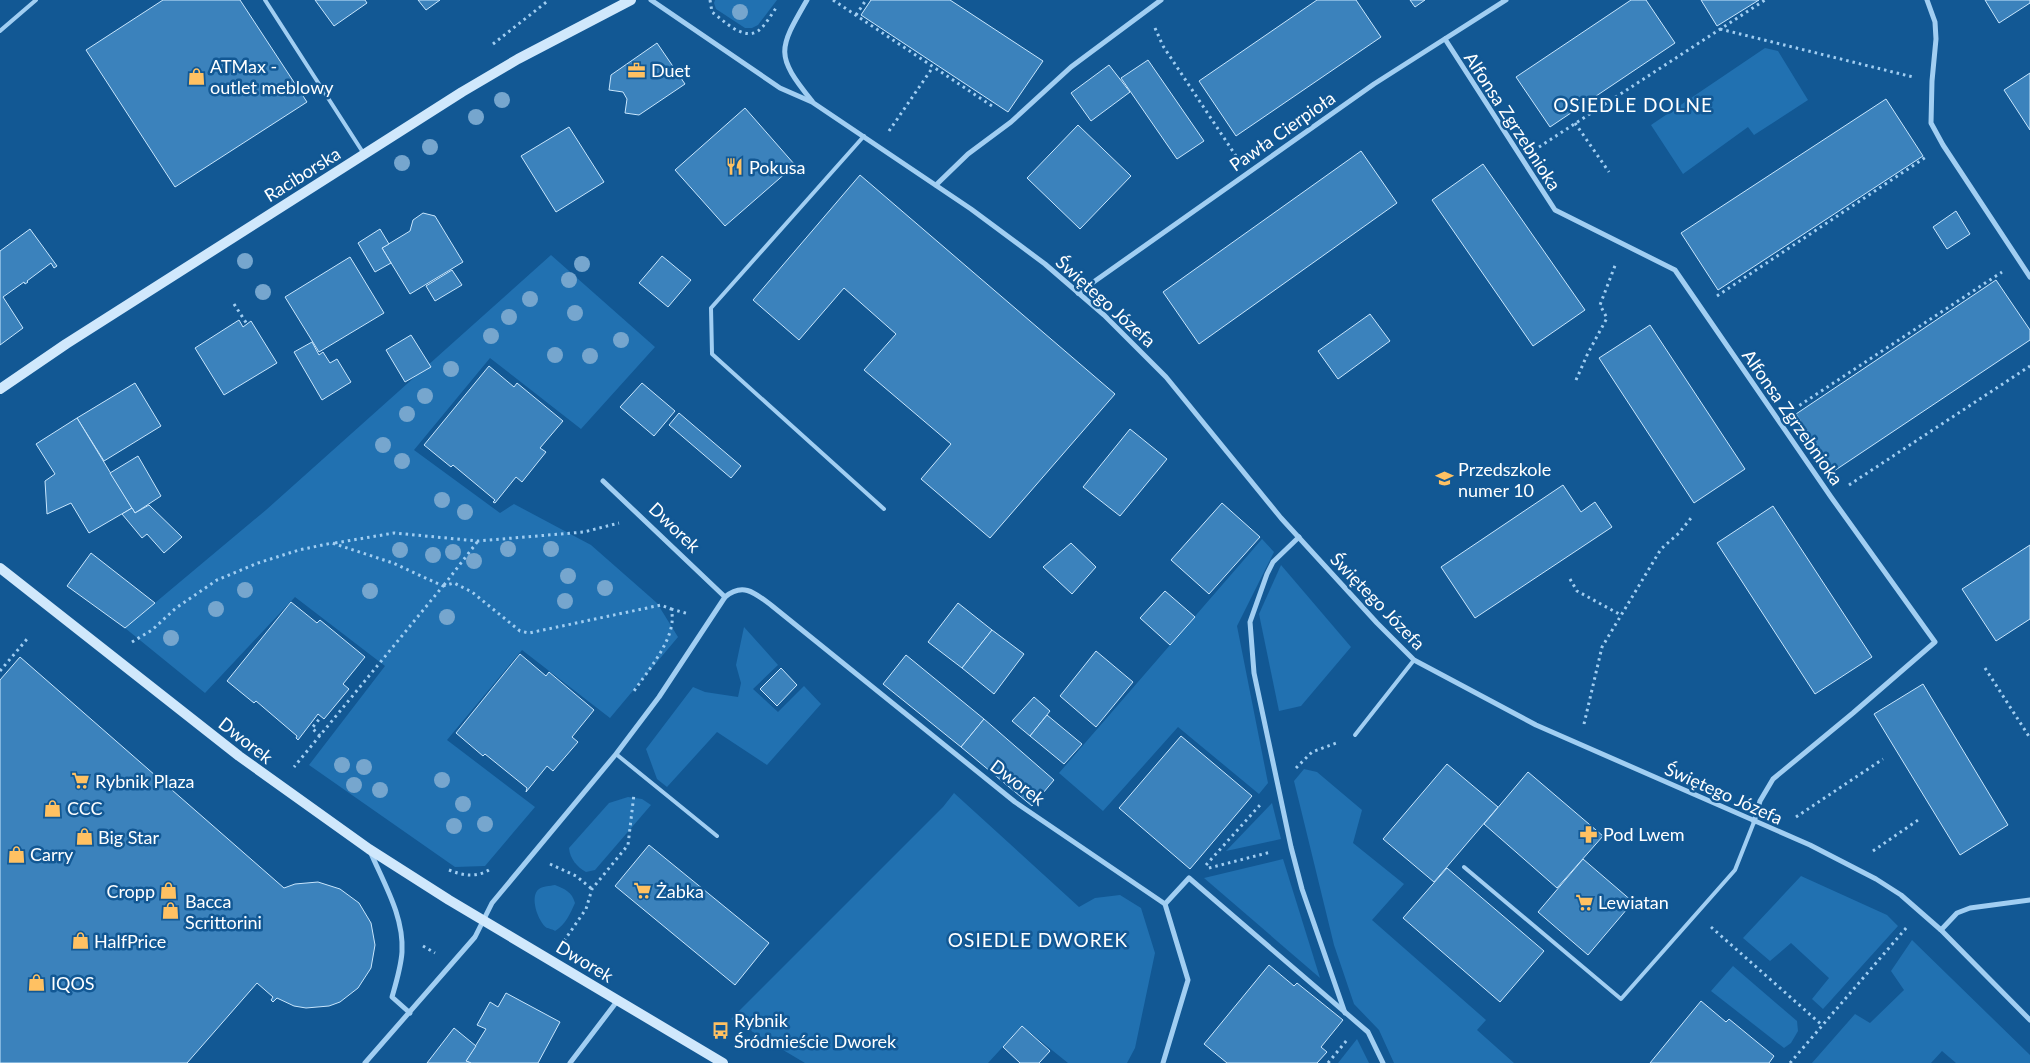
<svg xmlns="http://www.w3.org/2000/svg" width="2030" height="1063" font-family="Lato,sans-serif">
<style>
.green{fill:#2171b1}
.building{fill:#3b82bc;stroke:#c8e6fd}
.lines{fill:none;stroke-linecap:round;stroke-linejoin:round}
.path{stroke:#a1cef2;stroke-width:3;stroke-dasharray:2.5 4;stroke-linecap:butt}
.lane{stroke:#a1cef2;stroke-width:4}
.street{stroke:#a1cef2;stroke-width:5}
.secondary{stroke:#d0e8fc;stroke-width:10}
.tree{fill:#76a6ce}
.labels{text-anchor:middle;dominant-baseline:central;stroke-width:5;stroke-linejoin:round;paint-order:stroke}
.poi-label{font-size:18px;fill:#fff;stroke:#125894;text-anchor:start}
.street-label{font-size:18px;fill:#fff;stroke:#125894}
.neighbourhood-label{font-size:19px;letter-spacing:1px;fill:#fff;stroke:#125894}
</style>
<rect width="100%" height="100%" fill="#125894"/>
<!-- green -->
<g class="green">
<polygon points="715,0 777,0 758,25 752,28 745,28 716,9 714,3"/>
<polygon points="1765,48 1778,51 1808,100 1754,135 1748,127 1683,174 1651,125"/>
<polygon points="551,255 655,347 581,429 490,358 414,450 500,513 514,504 591,545 657,603 678,637 610,718 522,650 447,740 535,807 485,866 455,867 309,765 385,666 295,597 205,693 125,628 266,510"/>
<polygon points="1262,539 1274,552 1237,626 1268,783 1259,794 1178,727 1103,811 1059,773"/>
<polygon points="1281,565 1351,647 1301,706 1279,711 1259,614"/>
<polygon points="744,627 778,665 753,689 778,712 804,686 821,704 767,765 717,732 667,787 657,779 646,749 693,687 705,692 738,697 741,683 736,665"/>
<polygon points="1304,769 1317,772 1362,810 1353,843 1404,884 1372,920 1486,1020 1477,1030 1514,1063 1394,1063 1379,1030 1354,1004 1334,945 1294,781"/>
<polygon points="954,793 1079,907 1095,898 1120,895 1141,908 1155,953 1135,1048 1127,1063 1068,1063 1022,1026 988,1063 805,1063 731,1019 943,807"/>
<path d="M628 797 642 799 651 805 595 870 586 872C577 867 570 859 569 848L609 803Z"/>
<polygon points="1272,803 1281,839 1226,851"/>
<polygon points="1283,859 1320,978 1204,878"/>
<polygon points="1801,876 1887,915 1898,926 1823,1009 1812,999 1829,978 1791,943 1770,961 1743,938"/>
<path d="M555 885C565 889 572 892 575 903 570 914 566 924 555 931 554 930 548 928 547 928 538 922 529 896 539 889 543 886 550 886 555 885Z"/>
<polygon points="1912,940 2030,1055 2030,1063 1956,1063 1942,1051 1931,1063 1812,1063 1855,1014 1870,1023 1904,990 1891,971"/>
<polygon points="1733,966 1797,1021 1798,1031 1791,1043 1784,1048 1711,991"/>
<polygon points="1357,1039 1369,1063 1338,1063"/>
</g>
<!-- building -->
<g class="building">
<polygon points="163,0 240,0 307,102 175,187 86,50"/>
<polygon points="315,0 365,0 367,3 334,26"/>
<polygon points="418,0 440,0 426,10"/>
<polygon points="871,0 950,0 1043,61 1008,112 861,15"/>
<polygon points="1317,0 1356,0 1381,37 1236,136 1199,81"/>
<polygon points="1410,0 1425,0 1415,7"/>
<polygon points="1631,0 1646,0 1675,43 1550,127 1516,77"/>
<polygon points="1701,0 1759,0 1717,26"/>
<polygon points="1985,0 2030,0 2030,3 1999,23"/>
<polygon points="657,43 685,84 639,115 625,113 627,99 623,92 609,90 611,75"/>
<polygon points="1148,60 1204,141 1177,159 1121,78"/>
<polygon points="1109,65 1130,92 1091,121 1071,93"/>
<polygon points="2030,73 2030,130 2004,90"/>
<polygon points="1886,99 1923,156 1718,290 1681,233"/>
<polygon points="745,108 795,165 725,226 675,170"/>
<polygon points="1078,125 1131,176 1080,229 1027,178"/>
<polygon points="569,127 604,182 556,212 521,156"/>
<polygon points="1361,151 1397,203 1199,344 1163,292"/>
<polygon points="1483,164 1585,310 1533,346 1432,200"/>
<polygon points="860,175 1115,394 990,538 921,479 951,444 864,370 896,334 844,288 799,340 753,300"/>
<polygon points="1956,211 1970,234 1947,249 1933,227"/>
<polygon points="423,213 435,216 463,262 410,294 382,248 410,231 413,220"/>
<polygon points="30,229 57,266 54,268 51,263 27,281 28,282 25,284 24,282 3,297 23,328 0,345 0,251"/>
<polygon points="380,229 389,244 382,248 391,263 375,272 358,243"/>
<polygon points="662,256 691,280 668,307 639,283"/>
<polygon points="350,257 384,313 319,352 285,297"/>
<polygon points="452,270 462,285 435,301 426,286"/>
<polygon points="1996,280 2030,330 2030,340 1834,471 1796,414"/>
<polygon points="1370,314 1390,341 1338,379 1318,351"/>
<polygon points="239,320 243,327 251,321 277,363 224,395 195,348"/>
<polygon points="1650,325 1745,469 1694,503 1599,358"/>
<polygon points="411,335 431,367 405,382 386,350"/>
<polygon points="312,342 319,355 323,352 330,363 337,359 351,382 322,400 294,352"/>
<polygon points="489,366 514,387 517,383 563,421 540,448 546,452 522,482 516,477 495,503 493,502 495,500 453,465 451,467 424,445"/>
<polygon points="135,383 161,426 104,461 77,418"/>
<polygon points="642,383 675,411 654,436 620,407"/>
<polygon points="679,413 741,466 731,478 669,425"/>
<polygon points="77,418 132,508 89,533 71,503 47,514 45,481 55,474 36,444"/>
<polygon points="1130,429 1167,459 1120,516 1083,487"/>
<polygon points="138,456 161,496 135,513 110,473"/>
<polygon points="1563,485 1581,512 1595,502 1612,527 1475,618 1441,567"/>
<polygon points="1222,503 1260,537 1209,594 1171,560"/>
<polygon points="149,505 182,537 164,553 147,534 142,538 122,514 132,508 135,513"/>
<polygon points="1773,506 1872,657 1815,694 1717,543"/>
<polygon points="1071,543 1096,567 1072,594 1043,567"/>
<polygon points="2030,545 2030,619 1996,641 1962,589"/>
<polygon points="91,553 155,603 125,628 67,586"/>
<polygon points="1165,591 1195,617 1170,645 1140,618"/>
<polygon points="291,602 317,623 320,620 365,657 343,684 349,689 324,719 318,714 298,740 296,738 297,736 256,701 254,703 227,681"/>
<polygon points="958,603 992,630 962,668 928,642"/>
<polygon points="992,630 1024,654 994,694 962,668"/>
<polygon points="1096,651 1133,682 1096,727 1060,696"/>
<polygon points="520,654 546,676 549,672 594,710 572,737 578,742 553,771 547,766 526,792 527,788 485,754 483,756 456,733"/>
<polygon points="906,655 984,719 961,747 883,684"/>
<polygon points="20,657 284,888 295,884 318,882 340,889 359,903 371,923 375,945 371,968 358,988 340,1002 329,1006 306,1008 294,1006 277,998 273,1002 271,1000 273,997 257,983 187,1063 0,1063 0,680"/>
<polygon points="781,668 797,685 777,706 760,689"/>
<polygon points="1923,684 2008,825 1960,855 1874,714"/>
<polygon points="1034,697 1050,711 1030,736 1012,721"/>
<polygon points="1047,715 1082,744 1064,764 1030,736"/>
<polygon points="984,719 1054,780 1032,806 961,747"/>
<polygon points="1181,736 1252,796 1190,869 1119,808"/>
<polygon points="1447,764 1498,807 1434,882 1383,839"/>
<polygon points="1528,772 1603,836 1557,888 1484,824"/>
<polygon points="649,845 769,943 735,985 615,886"/>
<polygon points="1583,859 1633,902 1588,955 1538,912"/>
<polygon points="1447,868 1544,951 1500,1002 1403,918"/>
<polygon points="1269,965 1294,986 1297,983 1343,1020 1321,1047 1327,1052 1317,1063 1227,1063 1204,1044"/>
<polygon points="506,993 560,1022 538,1063 471,1063 466,1061 486,1029 477,1025 490,1002 498,1007"/>
<polygon points="1701,1001 1726,1022 1729,1019 1774,1056 1769,1063 1650,1063"/>
<polygon points="1022,1026 1050,1051 1039,1063 1020,1063 1003,1047"/>
<polygon points="454,1028 476,1046 466,1061 471,1063 427,1063"/>
</g>
<g class="lines">
<!-- path -->
<g class="path">
<path d="M710 0 712 12C723 20 743 41 758 31 765 26 771 15 776 8"/>
<polyline points="833,0 995,108"/>
<polyline points="856,15 866,0"/>
<polyline points="1155,28 1163,46 1236,156"/>
<polyline points="1720,29 1913,77"/>
<polyline points="493,44 549,0"/>
<polyline points="1575,123 1609,172"/>
<polyline points="889,131 933,67"/>
<polyline points="1539,147 1765,0"/>
<polyline points="1717,296 1926,157"/>
<polyline points="234,304 247,324"/>
<polyline points="1576,380 1588,353 1607,318 1600,305 1616,263"/>
<polyline points="1794,409 2002,272"/>
<polyline points="1849,485 2030,366"/>
<polyline points="335,543 394,533 478,541 584,532 619,523"/>
<polyline points="1570,579 1577,591 1621,615"/>
<polyline points="444,585 478,541"/>
<path d="M443 586 454 583 472 592 520 631 529 633 661 605 671 609C679 636 647 671 632 694"/>
<polyline points="671,609 689,614"/>
<polyline points="132,642 152,630 176,608 217,580 258,563 299,550 332,543 393,563 443,586 294,767"/>
<polyline points="1985,668 2030,738"/>
<polyline points="0,671 27,639"/>
<polyline points="1584,724 1602,647 1661,549 1679,533 1691,518"/>
<polyline points="320,736 312,728 321,717"/>
<polyline points="1296,768 1312,752 1339,742"/>
<polyline points="1796,817 1883,759"/>
<polyline points="1873,851 1921,818"/>
<polyline points="550,864 576,876 592,889"/>
<polyline points="1206,865 1260,805"/>
<polyline points="1209,868 1271,852"/>
<path d="M449 870C464 876 478 878 492 868"/>
<polyline points="1711,927 1823,1026"/>
<polyline points="564,941 586,909 592,889 628,845 634,794"/>
<polyline points="423,946 435,953"/>
<polyline points="1328,1063 1347,1040"/>
<polyline points="1790,1063 1907,927"/>
</g>
<!-- lane -->
<g class="lane">
<polyline points="265,0 364,154"/>
<polyline points="0,31 36,0"/>
<polyline points="864,136 711,308 712,354 884,509"/>
<polyline points="1355,735 1414,660"/>
<polyline points="616,754 717,836"/>
<polyline points="1464,867 1621,999 1735,870 1754,822"/>
</g>
<!-- street -->
<g class="street">
<polyline points="651,0 780,88 812,102 971,209 1045,264 1104,315 1166,377 1281,518 1377,623 1414,660 1536,725 1810,845 1876,879 1901,895 1941,930 2030,1020"/>
<path d="M807 0C778 50 775 55 812 101"/>
<polyline points="1927,0 1935,22 1936,39 1932,81 1931,123 1943,145 2030,277"/>
<polyline points="1445,39 1555,210 1675,270 1831,497 1935,642 1853,713 1773,779 1760,801 1754,822"/>
<polyline points="936,185 968,154 1011,122 1071,67 1161,0"/>
<polyline points="1078,293 1374,84 1506,0"/>
<polyline points="603,481 725,597"/>
<polyline points="1299,537 1273,562 1267,574 1250,622 1254,673 1291,847 1302,889 1345,1013"/>
<path d="M370 851C384 884 404 916 402 952 401 967 396 983 392 997L410 1013"/>
<polyline points="1165,904 1189,878 1368,1032 1383,1063"/>
<polyline points="1941,930 1957,913 1970,908 2030,900"/>
<path d="M365 1063 475 937 492 903 616 754 659 697 725 597C743 582 755 593 771 605L1015 802 1165 904 1188 980 1163 1063"/>
<polyline points="570,1063 618,1000"/>
</g>
<!-- secondary -->
<g class="secondary">
<polyline points="0,389 66,344 462,92 518,59 631,0"/>
<polyline points="0,568 239,756 369,849 449,900 723,1063"/>
</g>
</g>
<!-- trees -->
<g class="tree">
<circle cx="740" cy="12" r="8"/>
<circle cx="502" cy="100" r="8"/>
<circle cx="476" cy="117" r="8"/>
<circle cx="430" cy="147" r="8"/>
<circle cx="402" cy="163" r="8"/>
<circle cx="245" cy="261" r="8"/>
<circle cx="582" cy="264" r="8"/>
<circle cx="569" cy="280" r="8"/>
<circle cx="263" cy="292" r="8"/>
<circle cx="530" cy="299" r="8"/>
<circle cx="575" cy="313" r="8"/>
<circle cx="509" cy="317" r="8"/>
<circle cx="491" cy="336" r="8"/>
<circle cx="621" cy="340" r="8"/>
<circle cx="555" cy="355" r="8"/>
<circle cx="590" cy="356" r="8"/>
<circle cx="451" cy="369" r="8"/>
<circle cx="425" cy="396" r="8"/>
<circle cx="407" cy="414" r="8"/>
<circle cx="383" cy="445" r="8"/>
<circle cx="402" cy="461" r="8"/>
<circle cx="442" cy="500" r="8"/>
<circle cx="465" cy="512" r="8"/>
<circle cx="508" cy="549" r="8"/>
<circle cx="551" cy="549" r="8"/>
<circle cx="400" cy="550" r="8"/>
<circle cx="453" cy="552" r="8"/>
<circle cx="433" cy="555" r="8"/>
<circle cx="474" cy="561" r="8"/>
<circle cx="568" cy="576" r="8"/>
<circle cx="605" cy="588" r="8"/>
<circle cx="245" cy="590" r="8"/>
<circle cx="370" cy="591" r="8"/>
<circle cx="565" cy="601" r="8"/>
<circle cx="216" cy="609" r="8"/>
<circle cx="447" cy="617" r="8"/>
<circle cx="171" cy="638" r="8"/>
<circle cx="342" cy="765" r="8"/>
<circle cx="364" cy="767" r="8"/>
<circle cx="442" cy="780" r="8"/>
<circle cx="354" cy="785" r="8"/>
<circle cx="380" cy="790" r="8"/>
<circle cx="463" cy="804" r="8"/>
<circle cx="485" cy="824" r="8"/>
<circle cx="454" cy="826" r="8"/>
</g>
<!-- icons -->
<defs>
<symbol id="office-bare" viewBox="-9 -9 18 18"><path d="M-6-3h4V-5.5h4V-3h4V5H-6ZM-1-4.5V-3h2v-1.5ZM-6 0V1H6V0Z" fill="#ffc162" stroke="#125894" stroke-width="2.5" paint-order="stroke"/></symbol>
<symbol id="shop-bare" viewBox="-9 -9 18 18"><path d="M-5-2.5h2.3a2.7 3.5 0 0 1 5.4 0H5L5.5 6h-11ZM-1.5-2.5h3a1.5 2.3 0 0 0-3 0Z" fill="#ffc162" stroke="#125894" stroke-width="2.5" paint-order="stroke"/></symbol>
<symbol id="restaurant-bare" viewBox="-9 -9 18 18"><path d="M-5-6h1v4h1v-4h1v4h1v-4h1v5L-1.5 .5V6h-2V.5L-5-1ZM5-6V6H3V1.5H1.5Q1.5-4 5-6Z" fill="#ffc162" stroke="#125894" stroke-width="2.5" paint-order="stroke"/></symbol>
<symbol id="school-bare" viewBox="-9 -9 18 18"><path d="M0-5L7-2L0 1L-7-2ZM-4 1L0 2.5L4 1V4Q0 6-4 4Z" fill="#ffc162" stroke="#125894" stroke-width="2.5" paint-order="stroke"/></symbol>
<symbol id="supermarket-bare" viewBox="-9 -9 18 18"><path d="M-6-5.5h2.5l.6 2H6L4.5 2H-2.5L-4.4-4H-6ZM-1.5 3.2a1.3 1.3 0 1 0 .1 0ZM3 3.2a1.3 1.3 0 1 0 .1 0Z" fill="#ffc162" stroke="#125894" stroke-width="2.5" paint-order="stroke"/></symbol>
<symbol id="pharmacy-bare" viewBox="-9 -9 18 18"><path d="M-2-6h4v4h4v4h-4v4h-4v-4h-4v-4h4Z" fill="#ffc162" stroke="#125894" stroke-width="2.5" paint-order="stroke"/></symbol>
<symbol id="bus-bare" viewBox="-9 -9 18 18"><path d="M-5-6H5V4H4V6H2V4H-2V6H-4V4H-5ZM-3.5-4V0h7V-4ZM-3.5 1.2v1.5H-2V1.2ZM2 1.2v1.5H3.5V1.2Z" fill="#ffc162" stroke="#125894" stroke-width="2.5" paint-order="stroke"/></symbol>
</defs>
<g fill-rule="evenodd">
<use href="#office-bare" x="624" y="58" width="25" height="25"/>
<use href="#shop-bare" x="184" y="64" width="25" height="25"/>
<use href="#restaurant-bare" x="722" y="154" width="25" height="25"/>
<use href="#school-bare" x="1432" y="466" width="25" height="25"/>
<use href="#supermarket-bare" x="68" y="768" width="25" height="25"/>
<use href="#shop-bare" x="40" y="796" width="25" height="25"/>
<use href="#pharmacy-bare" x="1576" y="822" width="25" height="25"/>
<use href="#shop-bare" x="72" y="824" width="25" height="25"/>
<use href="#shop-bare" x="4" y="842" width="25" height="25"/>
<use href="#shop-bare" x="156" y="878" width="25" height="25"/>
<use href="#supermarket-bare" x="630" y="878" width="25" height="25"/>
<use href="#supermarket-bare" x="1572" y="890" width="25" height="25"/>
<use href="#shop-bare" x="158" y="898" width="25" height="25"/>
<use href="#shop-bare" x="68" y="928" width="25" height="25"/>
<use href="#shop-bare" x="24" y="970" width="25" height="25"/>
<use href="#bus-bare" x="708" y="1018" width="25" height="25"/>
</g>
<g class="labels">
<!-- poi labels -->
<g class="poi-label">
<text x="210" y="66">ATMax -<tspan x="210" dy="21">outlet meblowy</tspan></text>
<text x="651" y="70">Duet</text>
<text x="749" y="167">Pokusa</text>
<text x="1458" y="469">Przedszkole<tspan x="1458" dy="21">numer 10</tspan></text>
<text x="95" y="781">Rybnik Plaza</text>
<text x="67" y="808">CCC</text>
<text x="1603" y="834">Pod Lwem</text>
<text x="98" y="837">Big Star</text>
<text x="30" y="854">Carry</text>
<text x="155" y="891" text-anchor="end">Cropp</text>
<text x="656" y="891">Żabka</text>
<text x="185" y="901">Bacca<tspan x="185" dy="21">Scrittorini</tspan></text>
<text x="1598" y="902">Lewiatan</text>
<text x="94" y="941">HalfPrice</text>
<text x="51" y="983">IQOS</text>
<text x="734" y="1020">Rybnik<tspan x="734" dy="21">Śródmieście Dworek</tspan></text>
</g>
<!-- street labels -->
<g class="street-label">
<text transform="translate(1513 121) rotate(57)">Alfonsa Zgrzebnioka</text>
<text transform="translate(1282 131) rotate(-35)">Pawła Cierpioła</text>
<text transform="translate(302 174) rotate(-32)">Raciborska</text>
<text transform="translate(1106 301) rotate(42)">Świętego Józefa</text>
<text transform="translate(1793 417) rotate(55)">Alfonsa Zgrzebnioka</text>
<text transform="translate(675 527) rotate(44)">Dworek</text>
<text transform="translate(1378 601) rotate(46)">Świętego Józefa</text>
<text transform="translate(246 740) rotate(38)">Dworek</text>
<text transform="translate(1018 782) rotate(37)">Dworek</text>
<text transform="translate(1724 793) rotate(24)">Świętego Józefa</text>
<text transform="translate(585 961) rotate(31)">Dworek</text>
</g>
<!-- neighbourhood labels -->
<g class="neighbourhood-label">
<text x="1633" y="104">OSIEDLE DOLNE</text>
<text x="1038" y="939">OSIEDLE DWOREK</text>
</g>
</g>
</svg>
